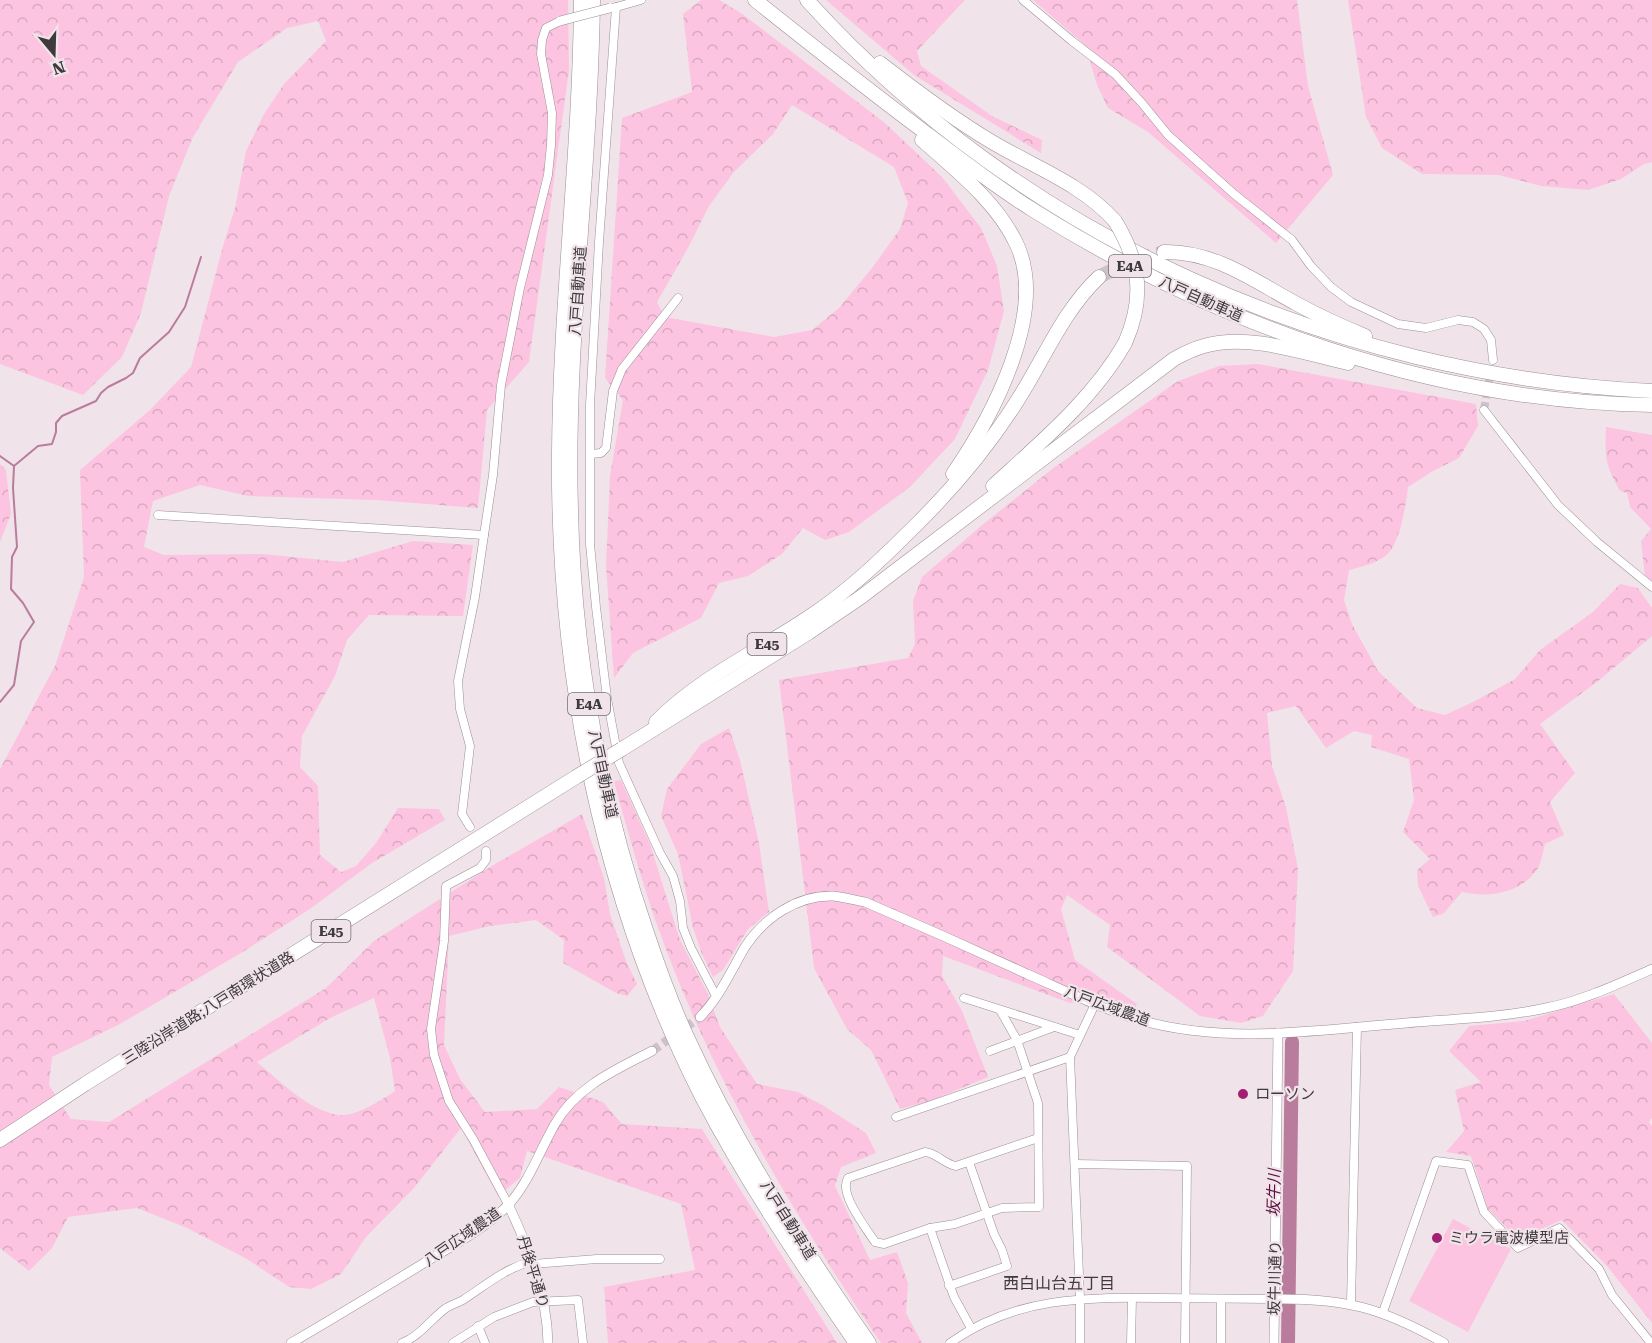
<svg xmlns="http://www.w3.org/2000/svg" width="1652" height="1343" font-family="'Roboto Serif','Noto Sans JP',serif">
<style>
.grass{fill:#fcc4e0}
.forest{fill:url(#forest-crowns);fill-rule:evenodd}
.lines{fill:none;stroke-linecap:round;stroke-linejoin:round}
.stream{stroke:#ba7c9c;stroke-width:2}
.river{stroke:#ba7c9c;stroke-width:14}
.minor-tunnel{stroke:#cdc2c7;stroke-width:8;stroke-dasharray:8 4;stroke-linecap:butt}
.tertiary-tunnel{stroke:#cdc2c7;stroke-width:9;stroke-dasharray:9 4.5;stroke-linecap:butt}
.motorway-tunnel{stroke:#cdc2c7;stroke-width:14;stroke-dasharray:14 7;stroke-linecap:butt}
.minor-casing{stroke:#9a8f94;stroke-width:9}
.tertiary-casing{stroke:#9a8f94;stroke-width:10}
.motorway-casing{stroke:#9a8f94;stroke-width:15}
.minor{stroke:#fff;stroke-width:8}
.tertiary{stroke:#fff;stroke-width:9}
.motorway{stroke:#fff;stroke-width:14}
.tertiary-bridge-casing{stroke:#9a8f94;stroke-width:10;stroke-linecap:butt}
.motorway-bridge-casing{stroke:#9a8f94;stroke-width:15;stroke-linecap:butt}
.tertiary-bridge{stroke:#fff;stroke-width:9}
.motorway-bridge{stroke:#fff;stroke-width:14}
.poi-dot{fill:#a12072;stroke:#f0e4ea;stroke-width:2}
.labels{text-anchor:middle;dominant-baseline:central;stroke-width:4.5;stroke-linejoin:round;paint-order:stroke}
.shield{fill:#f0e4ea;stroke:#746d70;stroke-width:1.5}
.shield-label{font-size:14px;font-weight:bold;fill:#3f3a3c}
.street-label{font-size:15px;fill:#3f3a3c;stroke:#f0e4ea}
.poi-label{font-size:15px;fill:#3f3a3c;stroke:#f0e4ea;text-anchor:start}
.water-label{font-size:16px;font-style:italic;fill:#5d1341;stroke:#f0e4ea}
.neighbourhood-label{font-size:16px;fill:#3f3a3c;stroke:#f0e4ea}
</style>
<defs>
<pattern id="forest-crowns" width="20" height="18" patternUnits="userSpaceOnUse" patternTransform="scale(1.5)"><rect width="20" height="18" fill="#fcc4e0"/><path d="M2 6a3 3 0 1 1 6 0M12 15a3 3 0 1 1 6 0" fill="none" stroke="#d9a9c1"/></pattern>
</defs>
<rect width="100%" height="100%" fill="#f0e4ea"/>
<!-- grass -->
<polygon class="grass" points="1453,1219 1511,1249 1468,1332 1409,1301"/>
<!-- forest -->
<g class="forest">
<path d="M0 0H568L569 70 529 362 487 410 478 508 375 500 248 496 200 485 153 501 144 547 164 555 263 554 343 562 413 541 473 545 463 616 369 615 347 640 335 676 302 736 300 767 318 786 320 855 341 872 356 866 376 843 398 808 439 809 445 820 372 863 310 909 241 953 120 1024 52 1057 49 1085 71 1119 109 1122 326 988 374 941 495 864 582 814 604 878 610 914 626 961 637 984 627 996 616 993 563 963 564 940 536 920 490 926 449 936 444 1045 460 1079 485 1112 537 1109 559 1087 603 1102 622 1124 702 1129 837 1343H608L604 1287 695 1270 681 1204 527 1151 520 1178 498 1196 461 1128 414 1188 366 1237 341 1274 311 1289 289 1287 247 1259 187 1228 137 1208 68 1217 52 1248 29 1271 0 1248V769L55 666 84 577 80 470 150 410 191 367 223 246 235 208 246 151 264 114 284 84 326 41 318 21 287 28 238 62 193 137 169 196 141 313 122 357 83 395 0 364ZM374 998 390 1058 395 1091C382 1100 355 1117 339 1115 309 1111 280 1081 257 1062L332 1017Z"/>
<path d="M701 0H719L741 13 885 123 942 177 981 228 997 266 1004 311 988 370 955 439 910 487 849 532 825 540 803 528 782 554 748 576 719 583 701 618 633 653 614 678 606 565 610 476 623 400 605 378 622 118 692 92 683 14ZM792 105 894 167 908 203 900 229 872 268 839 308 812 330 774 337 665 317 657 302 688 248 709 206 734 172 773 134Z"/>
<polygon points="826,0 965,0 917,51 921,66 992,116 1042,140 1041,153 914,75"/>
<polygon points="1033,0 1297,0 1308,86 1333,175 1276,243 1148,132 1108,108 1097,85 1085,45"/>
<polygon points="1348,0 1652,0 1652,162 1644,164 1621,179 1588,190 1541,186 1499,175 1422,174 1382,148 1366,117"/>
<path d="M1258 364 1476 404 1478 426 1459 458 1433 471 1408 487C1406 505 1401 535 1391 550 1383 562 1361 567 1349 570L1344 600 1352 624 1378 671 1417 708 1445 715 1475 701 1515 679 1540 650 1593 612 1620 584 1638 588 1652 608V636L1597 682 1540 724 1575 773 1550 802 1564 835 1545 844C1543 852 1541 865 1536 871 1519 894 1488 898 1462 892L1443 914 1433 917 1418 886 1417 870 1430 859 1403 832 1414 800 1409 759 1371 747 1372 735 1354 731 1326 748 1296 706 1267 713 1272 766 1286 807 1298 869 1293 971 1263 1016 1241 1023 1200 1016 1107 947 1110 925 1067 895 1061 909 1075 960 1137 1004 1134 1010 1099 1000 1070 1003 943 956 942 976 962 1011 988 1077 930 1101 900 1109 871 1050 847 1029 814 968 779 680 908 658 915 644 913 601 922 577 981 526 1052 469 1178 381 1219 366Z"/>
<path d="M1606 427 1652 435V588L1645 577 1641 541 1651 529 1630 507 1627 493 1620 491C1605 464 1605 458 1606 427Z"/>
<polygon points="0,464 6,470 11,514 0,542"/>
<polygon points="729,728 740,760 759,843 769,912 748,929 723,970 713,977 702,954 693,928 678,854 661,816 667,789 701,744"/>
<path d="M621 780 650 844 680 940 707 992 720 1027 757 1084 798 1092 824 1106 866 1133 876 1153 841 1167 835 1186 870 1260 897 1252 908 1283 906 1313 922 1343H881C794 1216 712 1078 660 933 642 884 628 832 614 781Z"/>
<polygon points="1614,994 1652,1043 1652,1118 1649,1122 1652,1126 1652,1323 1607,1266 1562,1220 1518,1239 1488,1209 1471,1156 1446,1152 1464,1131 1455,1090 1481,1082 1449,1051 1469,1026 1524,1021"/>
</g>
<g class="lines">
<!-- stream -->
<g class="stream">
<polyline points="0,456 14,466"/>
<polyline points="0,702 14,685 21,641 34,622 23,603 11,589 12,557 17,547 13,488 14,466 38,446 52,444 56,432 56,423 62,416 96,401 101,393 108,387 126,378 133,373 140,358 169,332 185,307 201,257"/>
</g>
<!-- river -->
<polyline class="river" points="1288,1343 1292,1042"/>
<!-- minor-tunnel -->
<polyline class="minor-tunnel" points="1484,410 1491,368"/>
<!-- tertiary-tunnel -->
<polyline class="tertiary-tunnel" points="652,1051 700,1017"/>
<!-- motorway-tunnel -->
<polyline class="motorway-tunnel" points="1099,277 1128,262 1164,252"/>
<defs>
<g id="minor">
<polyline points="1023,0 1072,41 1115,74 1141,102 1168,135 1234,194 1292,240 1311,266 1331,287 1351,302 1398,324 1426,328 1458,320 1473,322 1484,329 1491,340 1493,360"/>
<polyline points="616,7 599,242 590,405 590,544 596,607 607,698 619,763 660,853 673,876 680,901 683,928 691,948 716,996"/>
<polyline points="613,8 641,0"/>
<polyline points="1484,410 1558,505 1597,542 1652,587"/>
<polyline points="591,454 601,453 606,448 613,391 622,369 678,298"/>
<polyline points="158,515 484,535"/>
<polyline points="470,827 462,814 470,746 460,709 458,681 475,597 484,535 493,475 501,385 520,288 548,175 551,145 552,113 541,54 542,40 546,28 560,21"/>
<polyline points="486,851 486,860 480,868 446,886 444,941 431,1029 434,1055 449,1101 473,1139 508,1204"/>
<polyline points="964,998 1080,1035"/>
<polyline points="990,1051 1054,1027"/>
<polyline points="896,1117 1070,1057"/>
<polyline points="1075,1164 1187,1166 1185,1343"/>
<path d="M930 1228 884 1244 875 1242C866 1228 838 1193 848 1178L925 1152C937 1153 944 1164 956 1166L1038 1138"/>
<polyline points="533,1264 597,1259 660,1259"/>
<polyline points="949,1286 1007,1266 1002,1250 994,1234 969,1162"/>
<polyline points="1351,1304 1357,1027"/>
<polyline points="1383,1312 1436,1161 1468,1165 1484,1212 1518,1248 1559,1228 1599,1269 1612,1295 1651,1343"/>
<polyline points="478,1326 485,1343"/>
<polyline points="971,1328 954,1297 930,1228 955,1224 1002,1208 1039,1207 1038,1103 1017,1040 1000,1010"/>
<path d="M402 1343C420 1336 431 1319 446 1308 451 1305 457 1303 463 1300 486 1285 505 1268 533 1261"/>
<polyline points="453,1343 494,1317 533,1302 578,1300 583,1343"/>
<path d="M950 1343C1014 1297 1085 1297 1160 1298 1198 1298 1236 1299 1274 1299"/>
<polyline points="1080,1343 1080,1299 1070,1057 1095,1004"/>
<polyline points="1131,1343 1132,1298"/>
<polyline points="1221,1343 1221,1299"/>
</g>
<g id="tertiary">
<path d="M700 1017C719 998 731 971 745 947 764 918 797 895 833 896 843 897 854 900 865 902 919 925 973 949 1027 974 1064 990 1101 1009 1140 1020 1226 1045 1318 1030 1406 1023 1452 1019 1500 1018 1546 1008 1582 1001 1618 984 1652 969"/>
<path d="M508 1204C529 1249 547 1293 548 1343"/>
<path d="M1274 1299C1346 1298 1382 1308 1444 1343"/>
<path d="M291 1343C336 1317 380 1290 424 1263 453 1245 487 1228 510 1203 530 1180 540 1150 555 1124 576 1087 615 1070 652 1051"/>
<polyline points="1274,1343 1278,1033"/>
</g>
<g id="motorway">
<path d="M581 0C580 151 560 302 559 453 557 674 601 899 702 1097 747 1183 801 1263 856 1343"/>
<path d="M593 0C591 170 566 340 571 510 574 654 600 796 647 933 659 969 672 1005 688 1039 737 1146 802 1247 869 1343"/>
<path d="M755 0C809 43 863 86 918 127 956 156 993 185 1033 210 1216 325 1434 402 1652 405"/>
<path d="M807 0C1022 238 1334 376 1652 391"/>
<path d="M880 63C916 91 953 119 992 142 1034 167 1082 184 1115 221"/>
<path d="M922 140C956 170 998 203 1017 245 1048 313 992 417 953 474"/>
<path d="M1164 252C1215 251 1254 281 1297 304 1319 316 1341 326 1365 336"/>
<path d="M993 486C1040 443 1093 399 1125 343"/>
<path d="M656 722C698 679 756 652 806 619 848 592 884 557 919 522 957 484 991 443 1019 398 1045 357 1063 311 1099 277"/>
<path d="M622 749 808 633 861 597 1174 359C1183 354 1193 349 1204 346 1250 333 1303 353 1348 363"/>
<polyline points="0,1140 85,1084 576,777"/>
</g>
</defs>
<!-- minor casing -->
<use href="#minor" class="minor-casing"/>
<!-- tertiary casing -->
<use href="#tertiary" class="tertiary-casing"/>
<!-- motorway casing -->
<use href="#motorway" class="motorway-casing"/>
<!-- minor -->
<use href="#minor" class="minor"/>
<!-- tertiary -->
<use href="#tertiary" class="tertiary"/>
<!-- motorway -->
<use href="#motorway" class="motorway"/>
<defs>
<polyline id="tertiary-bridge" points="560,21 610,8"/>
<g id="motorway-bridge">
<path d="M1115 221C1140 262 1145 298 1125 343"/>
<polyline points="576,777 622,749"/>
</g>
</defs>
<!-- tertiary-bridge casing -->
<use href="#tertiary-bridge" class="tertiary-bridge-casing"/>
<!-- motorway-bridge casing -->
<use href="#motorway-bridge" class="motorway-bridge-casing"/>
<!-- tertiary-bridge -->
<use href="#tertiary-bridge" class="tertiary-bridge"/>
<!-- motorway-bridge -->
<use href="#motorway-bridge" class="motorway-bridge"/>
</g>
<!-- markers -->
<g class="poi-dot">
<circle cx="1243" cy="1094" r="6"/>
<circle cx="1437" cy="1238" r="6"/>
</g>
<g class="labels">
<!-- shield labels -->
<g class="shield">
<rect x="1109" y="255" width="42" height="22" rx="4.5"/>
<rect x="747.5" y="633" width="39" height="22" rx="4.5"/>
<rect x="568" y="693" width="42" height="22" rx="4.5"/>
<rect x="311.5" y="920" width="39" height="22" rx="4.5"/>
</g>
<g class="shield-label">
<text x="1130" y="266">E4A</text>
<text x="767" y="644">E45</text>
<text x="589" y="704">E4A</text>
<text x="331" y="931">E45</text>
</g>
<!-- street labels -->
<g class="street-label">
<text transform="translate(578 291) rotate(-86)">八戸自動車道</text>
<text transform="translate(1201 299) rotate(24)">八戸自動車道</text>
<text transform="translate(603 774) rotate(78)">八戸自動車道</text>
<text transform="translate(1107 1006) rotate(20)">八戸広域農道</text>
<text transform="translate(208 1008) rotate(-32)">三陸沿岸道路;八戸南環状道路</text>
<text transform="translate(788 1220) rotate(58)">八戸自動車道</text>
<text transform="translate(462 1237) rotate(-35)">八戸広域農道</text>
<text transform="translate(533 1272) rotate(73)">丹後平通り</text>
<text transform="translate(1275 1278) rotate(-89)">坂牛川通り</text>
</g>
<!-- poi labels -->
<g class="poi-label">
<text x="1255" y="1094">ローソン</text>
<text x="1449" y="1238">ミウラ電波模型店</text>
</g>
<!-- water labels -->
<g class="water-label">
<text transform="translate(1274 1193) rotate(-89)">坂牛川</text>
</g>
<!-- neighbourhood labels -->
<g class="neighbourhood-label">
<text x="1059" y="1283">西白山台五丁目</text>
</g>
</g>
<!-- north arrow -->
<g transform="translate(54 54) rotate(161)" stroke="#f0e4ea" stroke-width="4.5" paint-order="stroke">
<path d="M0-4.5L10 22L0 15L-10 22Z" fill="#3f3a3c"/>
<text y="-9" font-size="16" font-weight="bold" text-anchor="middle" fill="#3f3a3c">N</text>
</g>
</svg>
